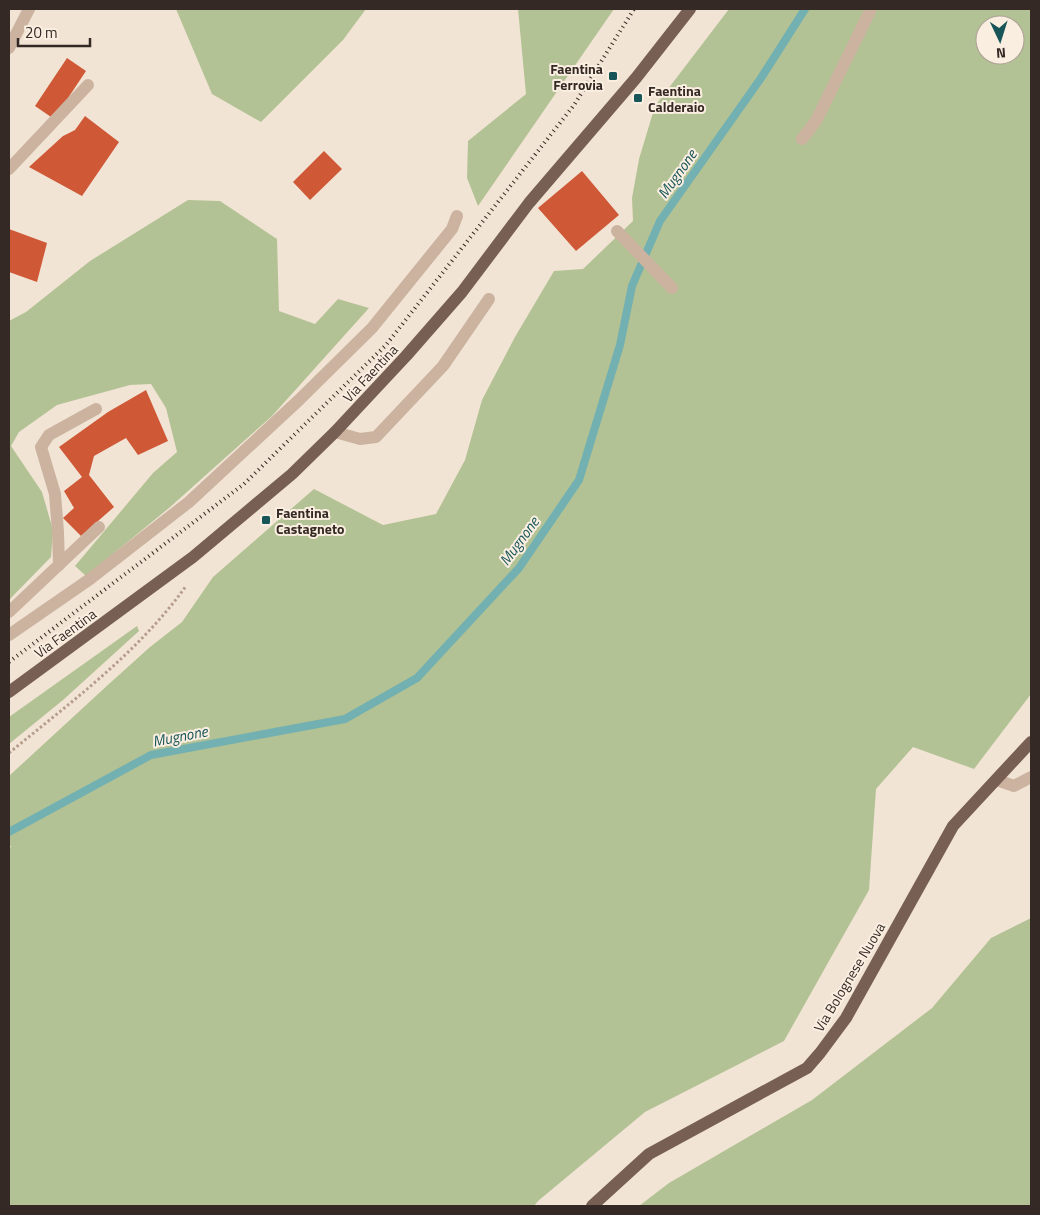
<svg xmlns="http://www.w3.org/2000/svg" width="1040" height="1215" font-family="'Titillium Web',sans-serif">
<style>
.green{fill:#b3c294;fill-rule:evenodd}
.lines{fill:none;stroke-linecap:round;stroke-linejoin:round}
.stream{stroke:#72b0b1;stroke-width:8}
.building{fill:#cf5836}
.path{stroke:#b69d8b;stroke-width:3;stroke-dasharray:2.5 2.5;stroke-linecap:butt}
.lane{stroke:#cbb3a0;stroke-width:12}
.street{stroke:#cbb3a0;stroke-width:12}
.primary{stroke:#775f54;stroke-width:12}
.rail{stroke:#342924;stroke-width:4;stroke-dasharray:1 4;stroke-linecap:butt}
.poi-dot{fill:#175558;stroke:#faeee1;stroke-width:2}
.labels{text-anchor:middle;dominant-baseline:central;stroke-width:4;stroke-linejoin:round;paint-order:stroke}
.poi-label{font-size:14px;font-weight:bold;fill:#342924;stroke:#faeee1;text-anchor:start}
.street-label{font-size:14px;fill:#342924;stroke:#faeee1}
.water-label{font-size:15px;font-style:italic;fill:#175558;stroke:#faeee1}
</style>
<rect width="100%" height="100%" fill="#f2e4d5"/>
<!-- green -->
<g class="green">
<polygon points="176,9 366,9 343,40 261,122 212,94"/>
<polygon points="518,9 614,9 478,206 467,178 468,141 526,94"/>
<path d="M729 9H1031V694L974 769 913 747 876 789 869 890 784 1041 645 1112 538 1201 534 1206H9V848L11 847 9 843V776L110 683 150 647 182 622 213 577 314 489 383 525 436 514 465 460 482 400 515 337 554 271 583 269 633 221 632 198 639 159 655 106ZM985 25H1015V55H985Z"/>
<polygon points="188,200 220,201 277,239 279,311 315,324 338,299 369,308 272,416 169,508 86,576 75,566 153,473 177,452 166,408 151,384 130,385 57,405 19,432 11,446 42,492 53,530 51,557 9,600 9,321 26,312 90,261"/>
<polygon points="137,626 139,631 63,700 9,744 9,717"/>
<polygon points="1031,918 1031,1206 639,1206 669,1183 812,1100 932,1008 991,938"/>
</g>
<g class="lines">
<!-- stream -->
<polyline class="stream" points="9,832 151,755 345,719 417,678 519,568 579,480 620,345 632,286 660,221 761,78 805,9"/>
</g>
<!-- building -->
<g class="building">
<polygon points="67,58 86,71 54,119 35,106"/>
<polygon points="85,116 119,142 82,196 29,167 63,136 75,130"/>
<polygon points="324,151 342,169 310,200 293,182"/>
<polygon points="582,171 619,215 576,251 538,208"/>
<polygon points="9,229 47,243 37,282 9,272"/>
<polygon points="146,390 168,441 138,455 126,438 94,456 89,475 114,507 81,536 63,518 74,508 64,491 82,477 59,447 108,412"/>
</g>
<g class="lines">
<!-- path -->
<path class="path" d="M9 753C71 702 139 652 186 586"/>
<!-- lane -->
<g class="lane">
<polyline points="802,139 816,121 871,9"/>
<polyline points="9,169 88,85"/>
<polyline points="617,231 672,288"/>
<polyline points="335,432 360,439 376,437 443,366 489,299"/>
<polyline points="59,565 58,532 55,494 41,447 49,435 96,409"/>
<polyline points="9,612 99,527"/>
<polyline points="997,780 1014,786 1031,777"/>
</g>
<!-- street -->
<g class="street">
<polyline points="9,48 29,9"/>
<polyline points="9,635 90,579 189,502 299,400 372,328 452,229 457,216"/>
</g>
<!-- primary -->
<g class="primary">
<polyline points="9,692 193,557 292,474 335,432 406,356 462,292 529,203 636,78 690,9"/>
<polyline points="592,1206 649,1154 807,1068 820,1053 846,1018 953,826 1031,742"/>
</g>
<!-- rail -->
<polyline class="rail" points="9,662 244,484 386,345 574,105 634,9"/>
</g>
<!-- markers -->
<g class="poi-dot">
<rect x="608" y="71" width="10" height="10" rx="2.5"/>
<rect x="633" y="93" width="10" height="10" rx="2.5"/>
<rect x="261" y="515" width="10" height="10" rx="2.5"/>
</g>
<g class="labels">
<!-- poi labels -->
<g class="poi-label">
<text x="603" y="68" text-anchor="end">Faentina<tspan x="603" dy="16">Ferrovia</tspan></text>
<text x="648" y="90">Faentina<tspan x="648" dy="16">Calderaio</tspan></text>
<text x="276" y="512">Faentina<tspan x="276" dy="16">Castagneto</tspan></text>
</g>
<!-- street labels -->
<g class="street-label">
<text transform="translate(370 373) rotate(-47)">Via Faentina</text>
<text transform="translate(65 633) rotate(-36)">Via Faentina</text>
<text transform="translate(849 977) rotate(-59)">Via Bolognese Nuova</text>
</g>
<!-- water labels -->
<g class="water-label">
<text transform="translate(677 174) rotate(-55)">Mugnone</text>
<text transform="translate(519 541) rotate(-54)">Mugnone</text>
<text transform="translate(180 736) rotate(-11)">Mugnone</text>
</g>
</g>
<!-- border -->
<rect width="1040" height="1215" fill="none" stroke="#342924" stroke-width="20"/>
<!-- north arrow -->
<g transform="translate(1000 40) rotate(176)"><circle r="24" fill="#faeee1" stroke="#ab9f95"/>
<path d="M0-4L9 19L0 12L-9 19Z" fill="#175558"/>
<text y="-8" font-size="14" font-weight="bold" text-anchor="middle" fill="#342924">N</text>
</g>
<!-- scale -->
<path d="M18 38v8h72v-8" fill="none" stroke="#342924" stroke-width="2.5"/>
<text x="25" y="38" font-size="15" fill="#342924" stroke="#faeee1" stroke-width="4" paint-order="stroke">20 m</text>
</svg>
